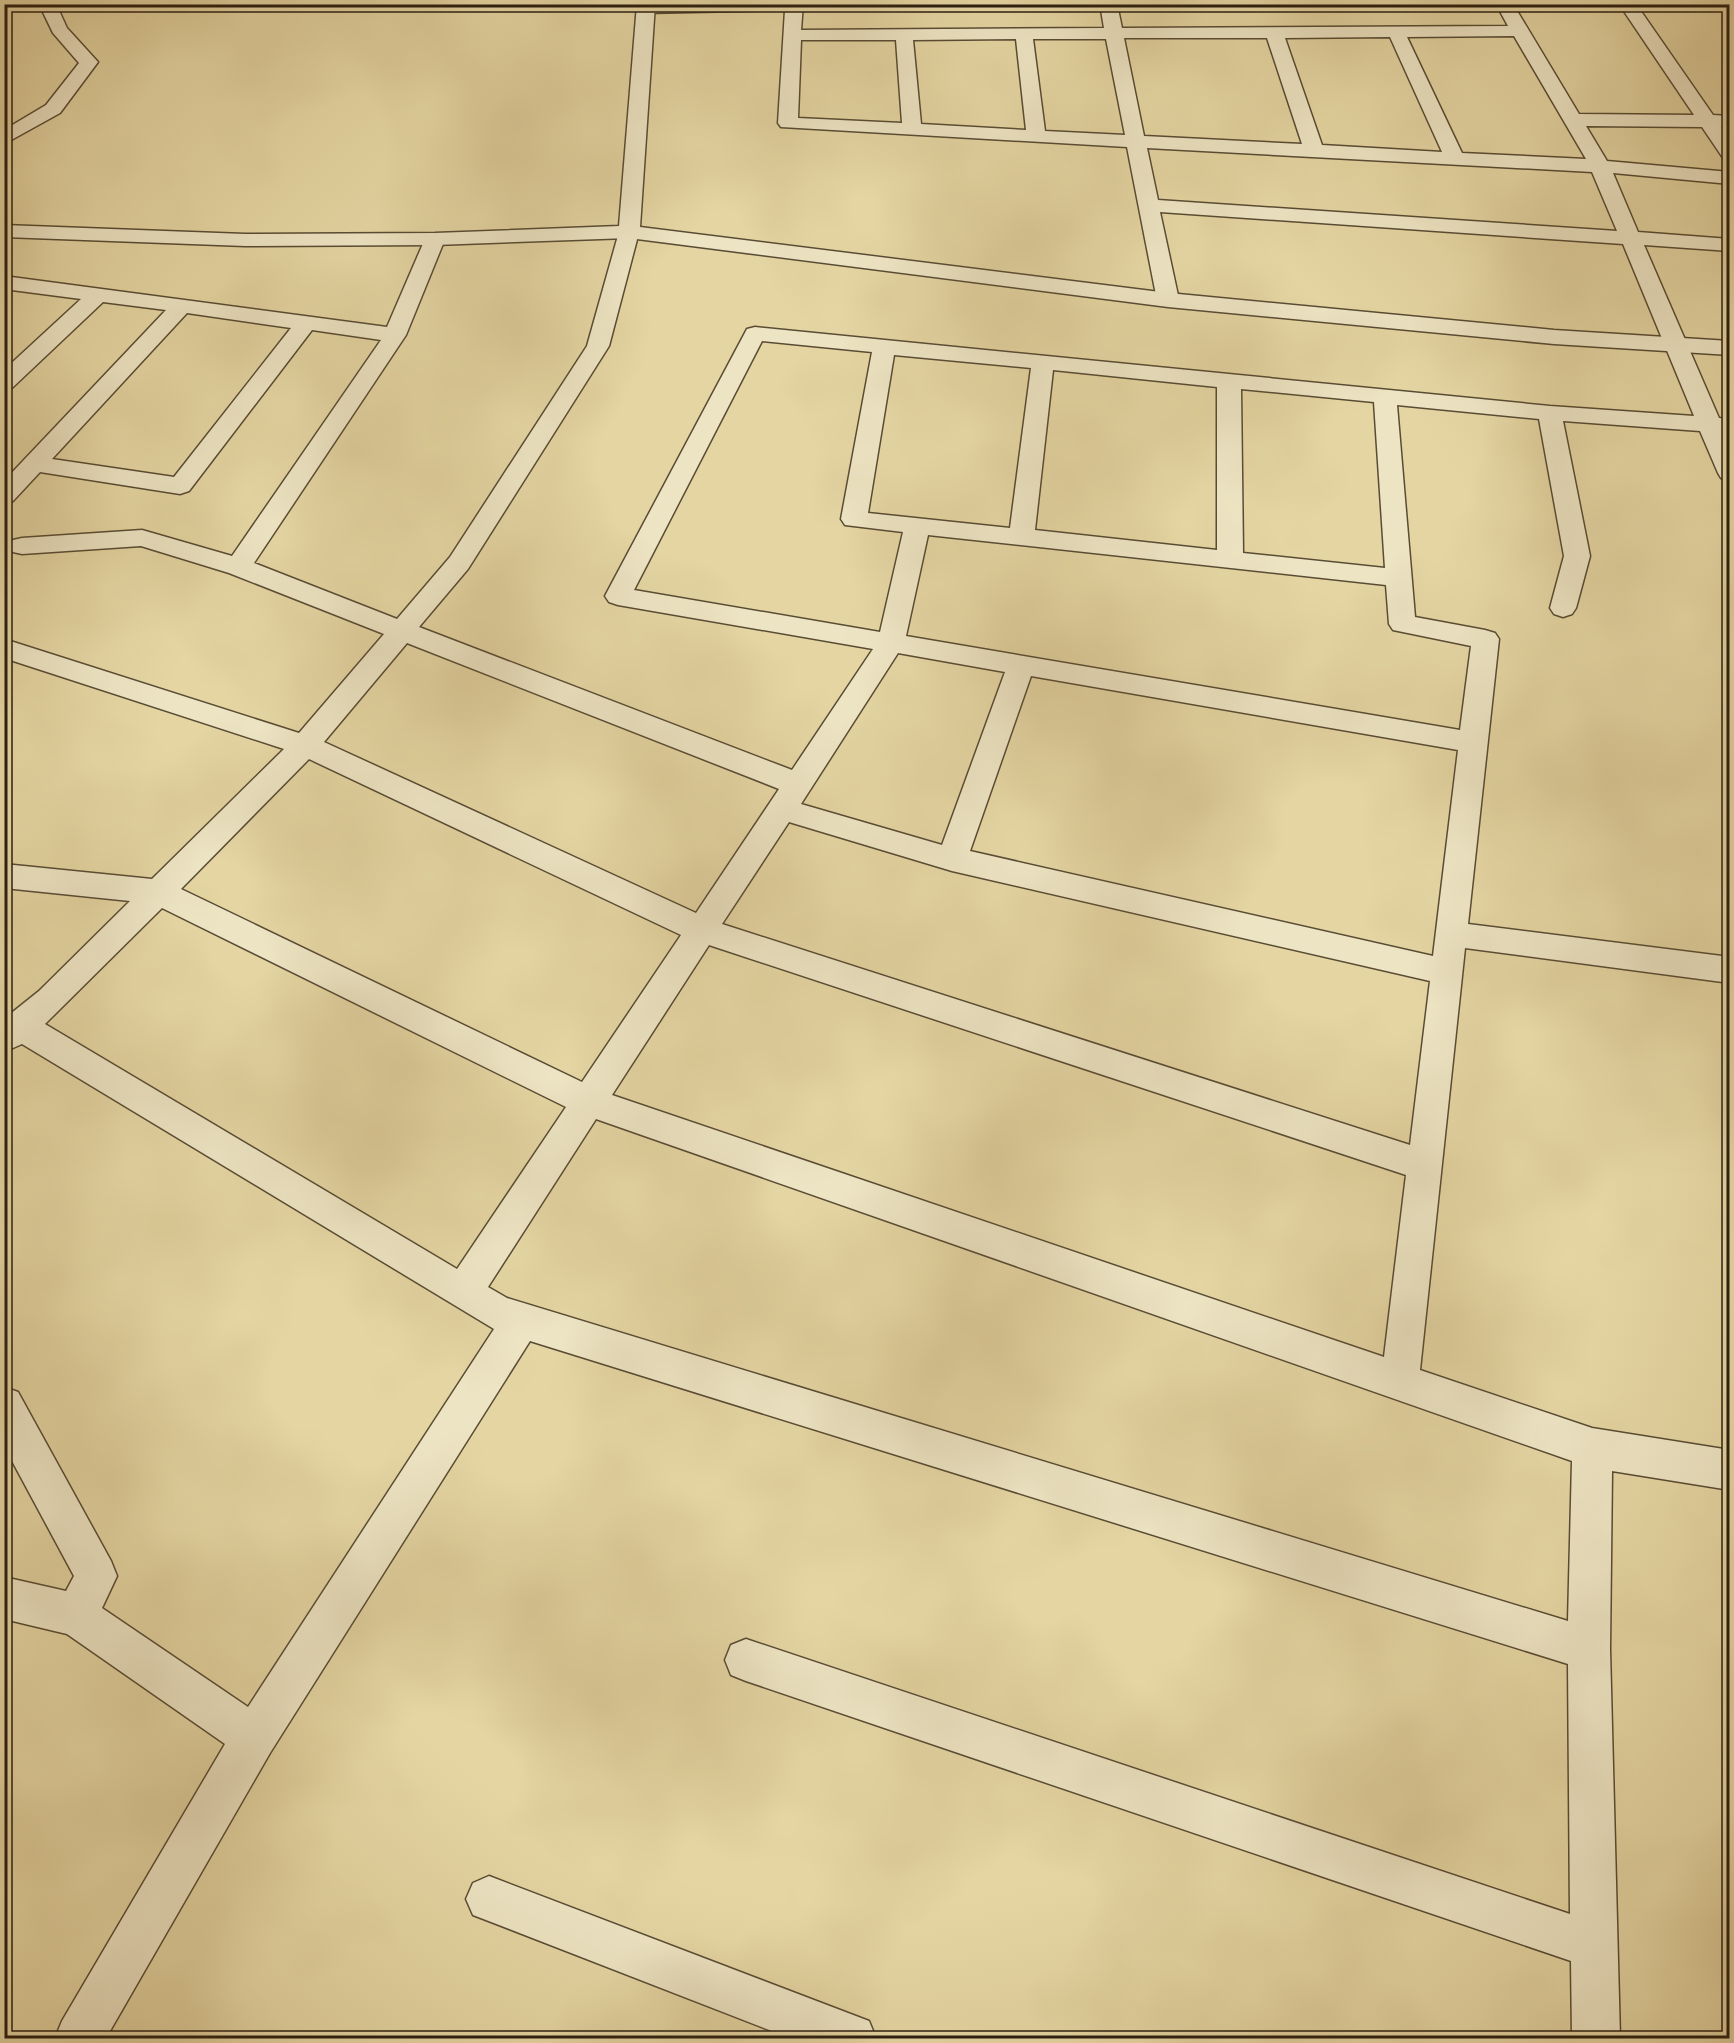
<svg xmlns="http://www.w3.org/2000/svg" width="1734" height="2043" font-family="'Gentium Book Plus',serif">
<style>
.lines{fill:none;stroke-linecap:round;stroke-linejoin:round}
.service-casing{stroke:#594c34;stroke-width:3}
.minor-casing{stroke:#594c34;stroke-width:3}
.tertiary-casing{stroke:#594c34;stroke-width:3}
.service{fill:#ede4c3;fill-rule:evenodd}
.minor{fill:#ede4c3;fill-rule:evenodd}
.tertiary{fill:#ede4c3;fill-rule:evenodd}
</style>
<rect width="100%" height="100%" fill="#e4d5a2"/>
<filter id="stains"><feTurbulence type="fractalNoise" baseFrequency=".00333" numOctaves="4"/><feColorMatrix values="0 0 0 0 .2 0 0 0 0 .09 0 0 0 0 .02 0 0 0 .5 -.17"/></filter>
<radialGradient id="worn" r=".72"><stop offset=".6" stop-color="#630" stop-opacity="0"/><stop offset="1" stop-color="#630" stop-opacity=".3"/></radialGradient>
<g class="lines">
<defs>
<polygon id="service" points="39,4 56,4 67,28 98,62 60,113 4,144 4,130 46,105 79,63 53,33"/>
<g id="minor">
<path d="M639 4H803L801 30 1104 28 1100 4H1117L1122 28 1508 26 1496 4H1513L1579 114 1694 115 1619 4H1636L1713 115 1730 116V126L1721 127 1730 139V160L1723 158 1702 127 1586 126 1607 161 1730 172V184L1613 173 1638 232 1730 239V251L1644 245 1719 418 1730 419V433H1725L1730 443V480L1721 478 1718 473 1700 431 1563 421 1590 556 1576 608 1572 614 1563 617 1554 614 1550 608 1564 556 1539 419 1397 405 1415 617 1485 630 1495 633 1499 639 1468 924 1730 957V983L1465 948 1420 1370 1592 1428 1730 1450V1490L1612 1471 1610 1649 1620 2038H1572L1571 1961 746 1681 731 1675 725 1660 731 1645 746 1639 1570 1914 1568 1664 530 1341 270 1753 106 2038H55L62 2021 225 1744 67 1634 4 1619V1577L66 1591 74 1576 4 1446V1387L18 1392 111 1561 117 1576 102 1608 248 1707 494 1329 22 1044 4 1052V1019L39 991 130 901 4 888V864L152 879 284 749 4 658V639L299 733 384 634 229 573 141 546 22 554 13 552 9 546 13 540 22 538 142 530 232 556 381 340 312 330 189 491 180 494 40 472 13 501 4 504V481L166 310 103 302 12 388 4 390V370L81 299 4 289V276L387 327 425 239 428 235H442L445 239 406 335 254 563 397 619 450 557 587 346 619 232 622 228H636L639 232 609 346 468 569 419 627 792 770 873 649 618 605 609 602 605 596 747 329 755 327 1550 406 1694 416 1623 244 1160 212 1179 300 1176 305H1160L1157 300 1127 147 781 127 778 123 785 10 645 13 639 12 636 8ZM1514 36 1586 159 1462 153 1407 37ZM1390 37 1442 152 1322 145 1285 38ZM1124 38H1267L1302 144 1144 136ZM1016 39 1026 130 921 124 913 40ZM1033 39H1106L1125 135 1045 131ZM801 40H896L902 123 798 118ZM1147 148 1592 172 1617 231 1158 200ZM187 313 291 328 174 477 52 459ZM762 341 872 352 841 519 845 525 903 532 880 632 634 590ZM894 355 1031 368 1010 528 868 513ZM1053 370 1217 387V550L1035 530ZM1241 389 1374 402 1385 568 1243 553ZM928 535 1386 585 1389 624 1393 630 1471 646 1460 730 906 636ZM407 643 779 789 696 913 324 742ZM898 653 1005 672 942 845 801 804ZM1031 676 1458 750 1433 956 970 851ZM309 759 681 935 582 1082 181 889ZM789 822 952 871 1430 981 1410 1145 722 924ZM162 908 566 1107 457 1269 45 1024ZM709 945 1406 1175 1384 1357 612 1095ZM596 1119 1572 1461 1568 1621 507 1298 488 1287Z"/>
<polygon points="489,1876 869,2021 876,2038 790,2038 473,1915 466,1899 473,1883"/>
</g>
<polygon id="tertiary" points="637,4 655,4 640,227 1168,293 1554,330 1730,341 1730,355 1554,344 1168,307 629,238 435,245 245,246 4,237 4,225 245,234 435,233 619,226"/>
</defs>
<!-- service casing -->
<use href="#service" class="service-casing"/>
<!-- minor casing -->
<use href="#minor" class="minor-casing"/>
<!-- tertiary casing -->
<use href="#tertiary" class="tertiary-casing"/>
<!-- service -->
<use href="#service" class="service"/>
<!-- minor -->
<use href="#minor" class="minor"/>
<!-- tertiary -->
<use href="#tertiary" class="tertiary"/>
</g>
<!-- margin -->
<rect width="1734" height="2043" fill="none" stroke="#e4d5a2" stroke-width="24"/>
<rect x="6" y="6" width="1722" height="2031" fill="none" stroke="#2b1f10" stroke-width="3"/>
<rect x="12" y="12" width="1710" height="2019" fill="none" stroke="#2b1f10" stroke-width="1.5"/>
<rect width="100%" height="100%" filter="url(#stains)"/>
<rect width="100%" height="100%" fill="url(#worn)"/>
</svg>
